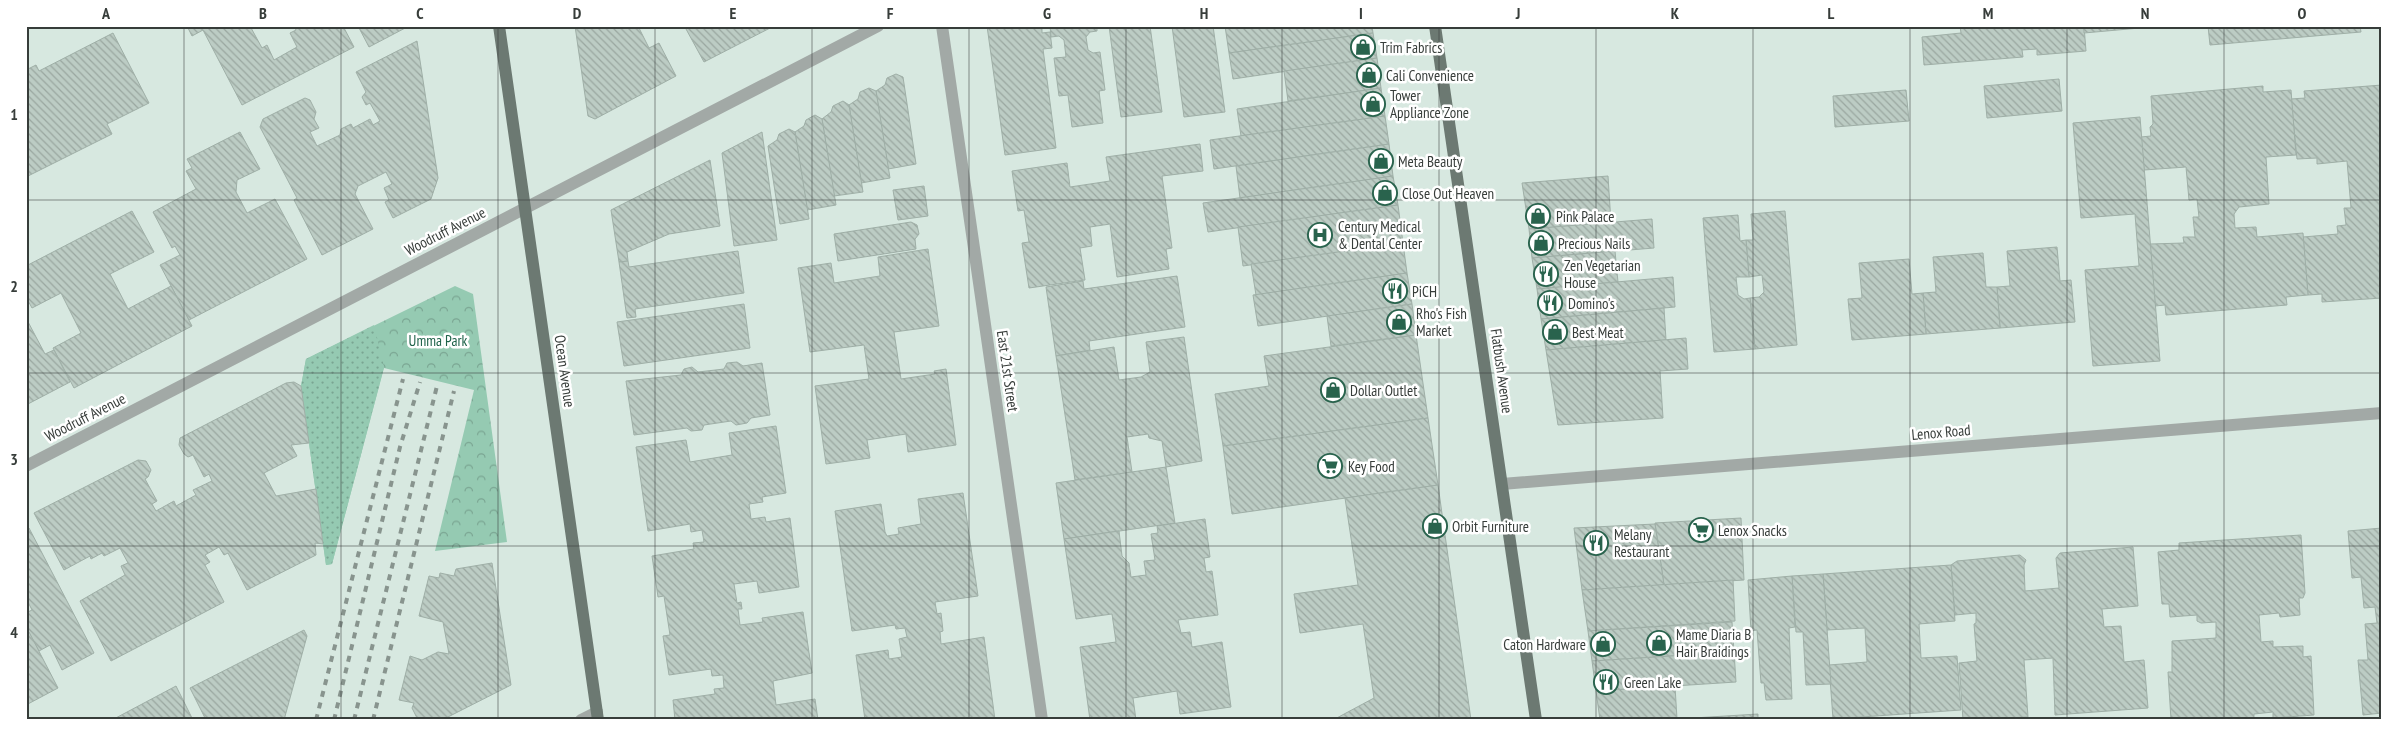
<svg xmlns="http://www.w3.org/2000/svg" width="2408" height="746" font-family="'PT Sans Narrow',sans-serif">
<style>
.park{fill:url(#park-crowns)}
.garden{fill:url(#garden-dots)}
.building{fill:url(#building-back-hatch);stroke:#9fafa7}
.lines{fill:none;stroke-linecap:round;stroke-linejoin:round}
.minor{stroke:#a2a9a6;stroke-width:12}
.major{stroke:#6c7972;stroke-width:12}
.rail{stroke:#88948e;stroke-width:4;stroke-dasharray:6 6;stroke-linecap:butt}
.grid{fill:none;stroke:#373d3a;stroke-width:1;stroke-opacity:0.55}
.labels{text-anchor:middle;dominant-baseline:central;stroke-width:5;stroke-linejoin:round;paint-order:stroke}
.poi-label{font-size:15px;fill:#373d3a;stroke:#fff;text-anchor:start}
.street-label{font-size:15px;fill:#373d3a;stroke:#fff}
.park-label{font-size:15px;fill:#1e6249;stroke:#fff}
.neatline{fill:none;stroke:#373d3a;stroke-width:2}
.grid-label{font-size:16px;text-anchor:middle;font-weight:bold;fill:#373d3a}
</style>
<defs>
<pattern id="park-crowns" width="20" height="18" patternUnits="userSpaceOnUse" patternTransform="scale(1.25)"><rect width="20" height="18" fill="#95cab2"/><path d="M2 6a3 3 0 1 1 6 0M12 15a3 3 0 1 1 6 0" fill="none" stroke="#7aa592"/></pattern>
<pattern id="garden-dots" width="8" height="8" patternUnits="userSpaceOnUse" patternTransform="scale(1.25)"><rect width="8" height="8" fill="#95cab2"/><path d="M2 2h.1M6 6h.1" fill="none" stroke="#7aa592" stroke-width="1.8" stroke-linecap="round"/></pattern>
<pattern id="building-back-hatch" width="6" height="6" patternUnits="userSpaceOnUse" patternTransform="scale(1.25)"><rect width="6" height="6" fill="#bcccc4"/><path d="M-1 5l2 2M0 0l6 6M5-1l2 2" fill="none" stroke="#9aa7a0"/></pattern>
</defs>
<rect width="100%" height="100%" fill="#d7e8e0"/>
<!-- park -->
<polygon class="park" points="455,286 473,294 507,542 435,551 474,390 384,368 332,564 326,565 301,386 306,359"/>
<!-- garden -->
<polygon class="garden" points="374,325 384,367 332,564 326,565 301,386 306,359"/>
<!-- building -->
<g class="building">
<polygon points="187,26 250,26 262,48 267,45 274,60 297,47 290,33 296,30 294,26 343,26 354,47 242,105 203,30 192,36"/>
<polygon points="358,26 409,26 369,47"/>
<polygon points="575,26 643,26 639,28 649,48 659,43 676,76 595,119 588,116"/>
<polygon points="692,26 772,26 772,27 704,62 686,29"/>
<polygon points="987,26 1042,26 1042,33 1050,32 1052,48 1043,49 1056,148 1005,155"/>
<polygon points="1050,26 1097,26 1097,31 1090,32 1086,37 1088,50 1093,53 1100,52 1105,90 1099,91 1103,123 1072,127 1068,95 1059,96 1054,58 1066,57 1064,40 1059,36 1051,37"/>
<polygon points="1109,26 1150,26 1162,112 1121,117"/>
<polygon points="1172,26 1213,26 1225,112 1184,117"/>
<polygon points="1225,26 1372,26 1373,33 1229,53"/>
<polygon points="1960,26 2084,26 2086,51 2037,55 2037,49 2022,50 2023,57 1924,65 1922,37 1961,33"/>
<polygon points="2084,26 2162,26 2084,33"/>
<polygon points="2208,26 2360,26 2361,32 2210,45"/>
<polygon points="113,33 149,103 107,124 112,134 26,177 26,70 36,65 39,71"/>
<polygon points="1373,33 1377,58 1233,79 1229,53"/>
<polygon points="417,41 438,178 431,199 393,218 385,202 389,200 384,188 392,184 386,172 358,186 355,194 373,229 322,255 294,200 297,198 260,127 263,119 305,98 310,100 316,112 314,119 319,128 310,132 317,146 340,135 341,129 351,124 353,128 370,119 373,125 380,121 370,103 366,105 362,97 366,92 356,72"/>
<polygon points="1377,58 1381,88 1288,101 1284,71"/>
<polygon points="896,74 903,77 916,164 888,169 876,91 885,85 887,78"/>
<polygon points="2059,79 2062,111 1987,118 1984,86"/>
<polygon points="2382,85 2382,298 2322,302 2322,294 2308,295 2303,237 2338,234 2337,226 2346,225 2344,208 2351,208 2347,161 2317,164 2317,158 2297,159 2291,99 2305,98 2304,91"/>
<polygon points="2263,86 2263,92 2291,90 2296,155 2266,157 2269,204 2239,207 2234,214 2235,228 2256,227 2257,237 2303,233 2308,295 2286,297 2287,305 2166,315 2165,305 2155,306 2150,244 2184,243 2183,237 2195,237 2193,217 2199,217 2197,199 2189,200 2186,167 2144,170 2141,137 2151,136 2150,127 2153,124 2151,96"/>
<polygon points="869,88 876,91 890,178 861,183 849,105 858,99 860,92"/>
<polygon points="1381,88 1385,116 1241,136 1237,109"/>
<polygon points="1906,90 1909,121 1835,127 1833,96"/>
<polygon points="843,101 849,105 863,192 834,196 822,119 831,112 833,106"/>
<polygon points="815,115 822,119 836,205 807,210 795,132 804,126 806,120"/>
<polygon points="1385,116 1389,144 1214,169 1210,140"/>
<polygon points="2140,117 2160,361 2093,366 2085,270 2139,266 2135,214 2081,218 2073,123"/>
<polygon points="789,129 795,132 809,219 780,224 768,146 777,140 779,134"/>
<polygon points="240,132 260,169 237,180 236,192 247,213 275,199 307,259 189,320 160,265 180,255 175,246 172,248 153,212 196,189 186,171 192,168 187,159"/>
<polygon points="762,132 777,240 734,246 722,153"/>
<polygon points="1200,144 1203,171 1162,176 1172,248 1166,249 1169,269 1117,277 1110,224 1090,227 1092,246 1080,248 1085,280 1029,288 1022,243 1029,242 1024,210 1018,211 1012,171 1067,163 1070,187 1110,181 1106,157"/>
<polygon points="1389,144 1393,176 1240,198 1236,166"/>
<polygon points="710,160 720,226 669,234 627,252 628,261 619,262 611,210"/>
<polygon points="1393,176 1398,205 1208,232 1203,203"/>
<polygon points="1608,176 1611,223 1529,229 1522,183"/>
<polygon points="924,186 928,216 898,220 893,190"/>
<polygon points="1398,205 1403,243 1243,266 1238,227"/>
<polygon points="132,211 154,252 110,274 128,309 171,286 192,326 74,388 53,348 81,333 61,293 32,308 26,297 26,266"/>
<polygon points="1785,211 1797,345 1755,349 1750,298 1759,297 1764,292 1762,275 1749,277 1746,240 1753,240 1751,214"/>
<polygon points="1738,215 1740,241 1746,240 1749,277 1736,277 1738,295 1744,299 1750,298 1755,349 1714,352 1703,218"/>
<polygon points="1652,219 1654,248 1532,258 1529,229"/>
<polygon points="911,222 917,225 919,234 915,239 916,249 838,261 834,234"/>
<polygon points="1403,243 1407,273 1256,295 1251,264"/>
<polygon points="2057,247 2060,281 2071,280 2075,322 2000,328 1997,287 2010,286 2007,251"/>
<polygon points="928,249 939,326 894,332 901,379 935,374 934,371 946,369 956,445 908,452 906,434 867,440 870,458 826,464 815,386 869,379 864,345 810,352 798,268 831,263 834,283 880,276 878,257"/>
<polygon points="738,251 744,293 635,309 636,317 627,318 619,262 628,261 629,267"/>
<polygon points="1615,251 1618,282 1537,289 1532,258"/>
<polygon points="1983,253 1986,287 1997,287 2000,328 1926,334 1923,293 1936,292 1933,257"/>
<polygon points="1909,259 1912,294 1923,293 1926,334 1852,340 1848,299 1862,298 1859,263"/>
<polygon points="1407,273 1412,304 1258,326 1253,295"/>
<polygon points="1177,276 1185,327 1089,341 1090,350 1056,356 1046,287 1083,281 1084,289"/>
<polygon points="1673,277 1675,307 1541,319 1537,289"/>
<polygon points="744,304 750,348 624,366 617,322"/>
<polygon points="1412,304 1416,335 1331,346 1327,316"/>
<polygon points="1664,308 1666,340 1546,350 1541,319"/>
<polygon points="26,318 45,354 54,350 70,382 26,405"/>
<polygon points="1416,335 1428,418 1223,446 1215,394 1269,386 1264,356"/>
<polygon points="1184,337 1202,461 1166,467 1162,441 1149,438 1148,434 1127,437 1132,472 1075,480 1056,356 1114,347 1119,380 1141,377 1150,372 1146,342"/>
<polygon points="1686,338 1688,369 1660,371 1663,418 1558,425 1546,350"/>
<polygon points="737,362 743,366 762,363 770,415 751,418 747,423 736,425 731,421 704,425 702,430 691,431 687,428 634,435 626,381 681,375 684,369 692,367 698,372 724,369 727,363"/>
<polygon points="294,382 301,386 309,443 291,445 297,456 264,473 276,496 316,489 323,544 315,543 316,555 247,590 228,553 224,555 219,547 205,555 210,562 205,565 224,602 111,661 80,601 125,575 121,566 128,563 120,548 104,556 102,553 91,559 90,556 64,570 34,513 138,460 146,461 151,470 148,477 145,479 157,501 152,504 156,511 174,501 176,506 196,495 193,490 212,481 209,474 204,477 193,455 188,457 184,454 179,445 180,438 286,383"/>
<polygon points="1428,418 1438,485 1232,514 1223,446"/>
<polygon points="776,426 786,493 762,497 763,502 749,504 751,519 765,517 766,522 790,518 799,587 759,593 757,581 734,584 737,603 741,602 742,609 738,609 740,625 763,622 762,618 803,612 812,673 773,681 776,705 815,699 818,720 675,720 673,700 715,694 714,689 724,688 723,675 712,676 711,669 669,675 663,636 670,635 664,596 658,597 652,556 694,549 693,543 704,542 702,530 691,532 690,524 648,531 636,447 686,440 690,462 732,455 729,433"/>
<polygon points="1166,467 1175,523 1064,539 1056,483"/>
<polygon points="1438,485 1471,720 1333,720 1374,698 1363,624 1300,633 1294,594 1358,585 1345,498"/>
<polygon points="963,493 978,596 935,602 937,614 941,613 943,631 940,632 941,644 984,637 995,720 865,720 856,655 888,650 889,659 902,657 899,639 907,637 905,628 896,629 895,625 852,631 835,511 881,504 885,532 887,536 899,534 898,528 921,524 918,499"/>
<polygon points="1741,518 1744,580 1664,585 1655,523"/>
<polygon points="1205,519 1210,557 1204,558 1206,572 1212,571 1218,615 1178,620 1181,633 1190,632 1192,647 1222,642 1231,707 1180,714 1177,691 1133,698 1136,720 1090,720 1080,647 1116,642 1112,614 1076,619 1064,539 1119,531 1122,556 1129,563 1131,577 1146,575 1144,561 1155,560 1151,534 1158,533 1157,526"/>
<polygon points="1655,524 1664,585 1582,590 1574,528"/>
<polygon points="29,528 94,653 62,670 50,645 39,651 26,627 26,613 32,610 26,598 26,529"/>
<polygon points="2382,528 2382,713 2363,715 2358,660 2368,660 2365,624 2377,623 2375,607 2364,608 2361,577 2352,578 2348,531"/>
<polygon points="2301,535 2305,593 2303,598 2299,598 2300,615 2280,617 2279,613 2259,615 2261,642 2273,641 2273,647 2303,646 2303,657 2311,656 2314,715 2273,718 2273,712 2254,714 2254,720 2171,720 2168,672 2172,672 2172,641 2216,638 2216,622 2201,623 2197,621 2197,615 2170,617 2169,604 2162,604 2158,552 2179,550 2179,543"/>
<polygon points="2133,547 2138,606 2102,609 2104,627 2121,626 2124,662 2144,660 2148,708 2055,715 2053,658 2024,660 2028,717 1963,720 1959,663 1977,661 1974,624 1976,623 1976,613 1955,615 1951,565 1957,561 2020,555 2026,560 2024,565 2025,591 2059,588 2056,558 2060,553"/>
<polygon points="492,563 511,685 442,720 418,720 412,708 414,703 399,700 410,656 422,660 438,652 449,654 443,622 419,616 429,576 439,578 440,573 454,576 456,569"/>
<polygon points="1951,565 1955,621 1919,624 1921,658 1957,656 1961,710 1833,719 1829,665 1867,662 1865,628 1827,630 1823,574"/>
<polygon points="1823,574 1831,684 1806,685 1803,632 1796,632 1792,576"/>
<polygon points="1792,576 1795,627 1789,628 1792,699 1766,700 1764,683 1761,683 1757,630 1751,631 1748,580"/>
<polygon points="1733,580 1735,621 1588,631 1582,590"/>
<polygon points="1732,622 1734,652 1592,661 1588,631"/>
<polygon points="304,630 307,636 284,720 206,720 190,688"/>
<polygon points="29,632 58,688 26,705 26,634"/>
<polygon points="1734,652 1736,682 1596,691 1592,661"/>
<polygon points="176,686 193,720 112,720"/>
<polygon points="1675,686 1677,719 1600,720 1596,691"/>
<polygon points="1758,714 1758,720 1662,720 1677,719"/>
</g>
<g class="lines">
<!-- minor -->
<g class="minor">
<polyline points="942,26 1042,720"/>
<polyline points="26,466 878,26"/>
<polyline points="1502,484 2382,413"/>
<polyline points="581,720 597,712"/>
</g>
<!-- major -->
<g class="major">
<polyline points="499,26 598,720"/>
<polyline points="1435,26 1536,720"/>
</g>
<!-- rail -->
<g class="rail">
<polyline points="316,720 403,379"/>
<polyline points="334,720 400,447 420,382"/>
<polyline points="354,720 437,386"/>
<polyline points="373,720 454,391"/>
</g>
</g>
<!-- grid -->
<path class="grid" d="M184 26V720M341 26V720M498 26V720M655 26V720M812 26V720M969 26V720M1126 26V720M1282 26V720M1439 26V720M1596 26V720M1753 26V720M1910 26V720M2067 26V720M2224 26V720M26 200H2382M26 373H2382M26 546H2382"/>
<!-- icons -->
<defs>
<symbol id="shop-ring" viewBox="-11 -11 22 22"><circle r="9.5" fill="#fff" stroke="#29634d" stroke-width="1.5"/><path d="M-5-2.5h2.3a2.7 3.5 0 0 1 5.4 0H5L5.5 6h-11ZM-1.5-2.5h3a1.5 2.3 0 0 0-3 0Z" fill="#29634d"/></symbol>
<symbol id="hospital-ring" viewBox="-11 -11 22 22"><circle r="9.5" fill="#fff" stroke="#29634d" stroke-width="1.5"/><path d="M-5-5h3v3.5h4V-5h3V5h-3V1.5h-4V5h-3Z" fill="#29634d"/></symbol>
<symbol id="restaurant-ring" viewBox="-11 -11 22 22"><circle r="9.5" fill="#fff" stroke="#29634d" stroke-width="1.5"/><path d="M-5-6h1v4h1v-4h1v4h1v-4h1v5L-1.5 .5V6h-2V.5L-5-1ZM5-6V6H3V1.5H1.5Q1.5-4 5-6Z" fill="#29634d"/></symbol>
<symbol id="supermarket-ring" viewBox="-11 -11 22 22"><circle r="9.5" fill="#fff" stroke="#29634d" stroke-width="1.5"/><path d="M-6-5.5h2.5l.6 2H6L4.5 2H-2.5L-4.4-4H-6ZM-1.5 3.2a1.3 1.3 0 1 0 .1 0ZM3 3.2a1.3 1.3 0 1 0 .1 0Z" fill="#29634d"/></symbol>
</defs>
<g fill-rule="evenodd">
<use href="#shop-ring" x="1349" y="33" width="28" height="28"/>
<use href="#shop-ring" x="1355" y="61" width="28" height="28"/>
<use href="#shop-ring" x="1359" y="90" width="28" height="28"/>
<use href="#shop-ring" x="1367" y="147" width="28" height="28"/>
<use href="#shop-ring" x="1371" y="179" width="28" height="28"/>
<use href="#shop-ring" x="1524" y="202" width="28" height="28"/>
<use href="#hospital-ring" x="1306" y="221" width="28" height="28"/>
<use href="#shop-ring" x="1527" y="229" width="28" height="28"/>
<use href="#restaurant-ring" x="1532" y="260" width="28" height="28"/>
<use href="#restaurant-ring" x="1381" y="277" width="28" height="28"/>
<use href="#restaurant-ring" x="1536" y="289" width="28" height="28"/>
<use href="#shop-ring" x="1385" y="308" width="28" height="28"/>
<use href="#shop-ring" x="1541" y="318" width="28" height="28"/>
<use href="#shop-ring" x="1319" y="376" width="28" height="28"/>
<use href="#supermarket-ring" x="1316" y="452" width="28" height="28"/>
<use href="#shop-ring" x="1421" y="512" width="28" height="28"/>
<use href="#supermarket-ring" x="1687" y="516" width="28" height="28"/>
<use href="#restaurant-ring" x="1582" y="529" width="28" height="28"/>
<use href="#shop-ring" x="1645" y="629" width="28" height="28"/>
<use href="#shop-ring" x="1589" y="630" width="28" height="28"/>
<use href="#restaurant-ring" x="1592" y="668" width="28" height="28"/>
</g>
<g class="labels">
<!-- poi labels -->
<g class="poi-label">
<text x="1380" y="47">Trim Fabrics</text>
<text x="1386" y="75">Cali Convenience</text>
<text x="1390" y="95">Tower<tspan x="1390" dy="17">Appliance Zone</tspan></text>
<text x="1398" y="161">Meta Beauty</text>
<text x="1402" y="193">Close Out Heaven</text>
<text x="1556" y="216">Pink Palace</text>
<text x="1338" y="226">Century Medical<tspan x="1338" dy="17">&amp; Dental Center</tspan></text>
<text x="1558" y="243">Precious Nails</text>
<text x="1564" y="265">Zen Vegetarian<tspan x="1564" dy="17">House</tspan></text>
<text x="1412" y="291">PiCH</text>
<text x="1568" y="303">Domino's</text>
<text x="1416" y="313">Rho's Fish<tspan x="1416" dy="17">Market</tspan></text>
<text x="1572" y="332">Best Meat</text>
<text x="1350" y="390">Dollar Outlet</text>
<text x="1348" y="466">Key Food</text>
<text x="1452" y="526">Orbit Furniture</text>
<text x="1718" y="530">Lenox Snacks</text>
<text x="1614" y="534">Melany<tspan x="1614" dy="17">Restaurant</tspan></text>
<text x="1676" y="634">Mame Diaria B<tspan x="1676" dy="17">Hair Braidings</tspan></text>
<text x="1586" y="644" text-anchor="end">Caton Hardware</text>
<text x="1624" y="682">Green Lake</text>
</g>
<!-- street labels -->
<g class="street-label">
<text transform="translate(445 231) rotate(-27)">Woodruff Avenue</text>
<text transform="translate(565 371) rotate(82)">Ocean Avenue</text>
<text transform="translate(1008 371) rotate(82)">East 21st Street</text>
<text transform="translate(1502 371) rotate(82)">Flatbush Avenue</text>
<text transform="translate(85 417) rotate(-27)">Woodruff Avenue</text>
<text transform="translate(1941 432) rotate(-5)">Lenox Road</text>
</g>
<!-- park labels -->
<g class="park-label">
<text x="438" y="340">Umma Park</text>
</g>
</g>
<!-- border -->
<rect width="2408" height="746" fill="none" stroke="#ffffff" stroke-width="55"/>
<rect x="28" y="28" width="2352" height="690" class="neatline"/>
<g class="grid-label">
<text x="106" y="19">A</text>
<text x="263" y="19">B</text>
<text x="420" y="19">C</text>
<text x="577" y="19">D</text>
<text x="733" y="19">E</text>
<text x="890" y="19">F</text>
<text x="1047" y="19">G</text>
<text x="1204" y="19">H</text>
<text x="1361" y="19">I</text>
<text x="1518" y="19">J</text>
<text x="1675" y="19">K</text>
<text x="1831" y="19">L</text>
<text x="1988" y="19">M</text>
<text x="2145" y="19">N</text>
<text x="2302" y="19">O</text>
<text x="14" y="120">1</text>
<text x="14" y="292">2</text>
<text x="14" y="465">3</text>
<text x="14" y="638">4</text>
</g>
</svg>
